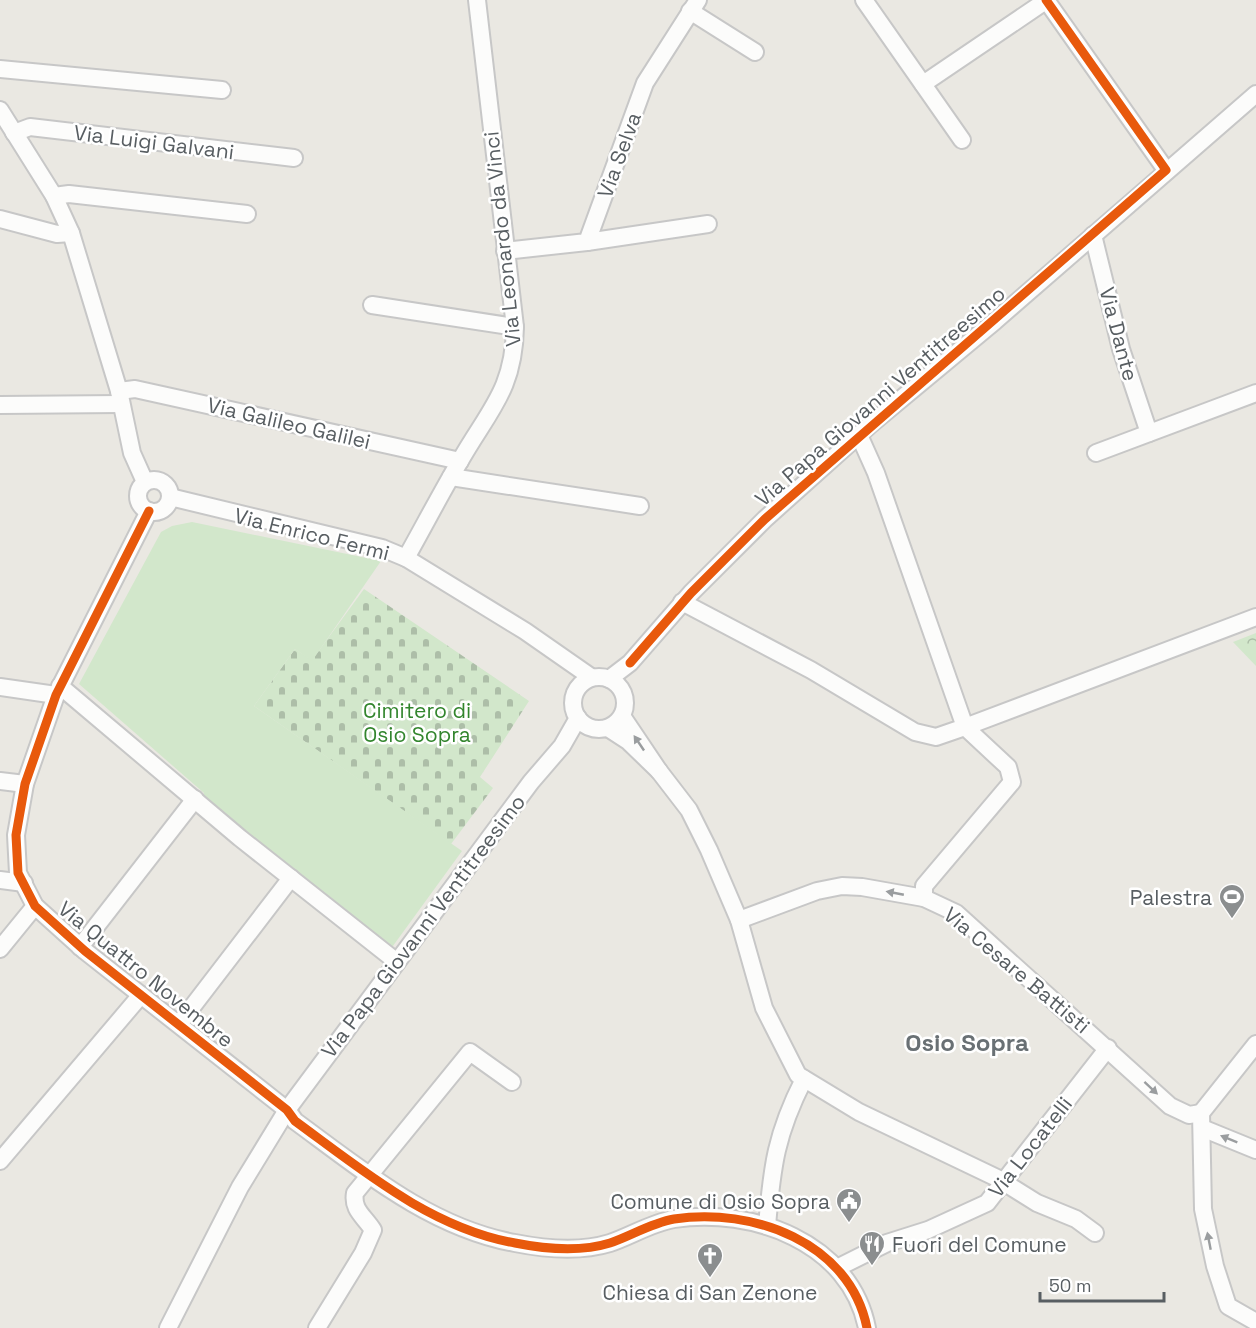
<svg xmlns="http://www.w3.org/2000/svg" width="1256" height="1328" font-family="'Space Grotesk',sans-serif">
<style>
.forest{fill:url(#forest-crowns)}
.cemetery{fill:url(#cemetery-stones)}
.park{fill:#d2e7cb}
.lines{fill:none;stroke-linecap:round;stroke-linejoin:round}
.minor-casing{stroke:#c7c7c7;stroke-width:20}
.minor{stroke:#fcfcfb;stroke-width:16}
.cycleway-casing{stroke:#fff;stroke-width:13}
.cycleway{stroke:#e8590c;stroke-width:9}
.oneway{fill:#9a9d9f}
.labels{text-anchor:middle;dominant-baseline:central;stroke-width:5;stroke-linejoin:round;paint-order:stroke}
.street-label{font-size:21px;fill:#585e62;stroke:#fff}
.park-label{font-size:21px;fill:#32852d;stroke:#fff}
.poi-label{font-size:21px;fill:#585e62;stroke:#fff;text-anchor:end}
.quarter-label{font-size:24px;font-weight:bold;fill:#697074;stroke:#fff}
</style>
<defs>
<pattern id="forest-crowns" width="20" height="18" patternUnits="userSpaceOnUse" patternTransform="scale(1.5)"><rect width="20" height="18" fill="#d2e7cb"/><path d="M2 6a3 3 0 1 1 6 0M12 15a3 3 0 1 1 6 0" fill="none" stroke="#adbea8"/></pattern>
<pattern id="cemetery-stones" width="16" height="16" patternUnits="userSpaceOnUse" patternTransform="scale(1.5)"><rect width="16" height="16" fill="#d2e7cb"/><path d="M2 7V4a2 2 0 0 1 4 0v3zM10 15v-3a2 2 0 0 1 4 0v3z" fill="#adbea8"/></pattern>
</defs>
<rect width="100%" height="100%" fill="#eae8e2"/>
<!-- forest -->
<polygon class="forest" points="1256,633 1256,666 1233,642"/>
<!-- cemetery -->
<polygon class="cemetery" points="364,589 529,701 480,777 493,788 451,844 254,706 295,649 312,660"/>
<!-- park -->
<polygon class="park" points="192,522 381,561 312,661 295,649 254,706 462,851 390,950 202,798 204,793 79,684 161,532 172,526"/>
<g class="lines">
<defs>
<g id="minor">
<polyline points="864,0 962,140"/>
<polyline points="1046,0 1166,170"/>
<polyline points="690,11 755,52"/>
<polyline points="0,69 222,90"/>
<polyline points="923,84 1047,0"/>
<polyline points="0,110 54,196 71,233 119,391 132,453 145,482"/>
<polyline points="14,133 30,127 294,158"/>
<polyline points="54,196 69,194 247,214"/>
<polyline points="0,219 57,234 71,233"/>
<polyline points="1093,235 1121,349 1149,433"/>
<polyline points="587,242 708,224"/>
<polyline points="505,251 587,242 645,83 698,0"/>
<polyline points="372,305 515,327"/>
<polyline points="119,391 135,389 460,461"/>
<polyline points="0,405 121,404"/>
<polyline points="1096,453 1256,393"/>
<polyline points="451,477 640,506"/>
<circle cx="154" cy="496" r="16"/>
<polyline points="170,497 382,548 406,558 525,631 591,677"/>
<path d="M149 511 56 695 25 784 16 835 18 873 35 906 85 951 287 1110 295 1121C362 1170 431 1228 515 1243 545 1249 581 1252 610 1243 631 1236 651 1223 674 1219 752 1207 850 1242 867 1328"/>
<path d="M406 558C424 526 441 493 460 461 489 410 514 390 515 327L477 0"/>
<polyline points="682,602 811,670 915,732 936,737 965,727 876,473 859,435"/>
<circle cx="599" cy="703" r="26"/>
<polyline points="609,679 630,663 691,593 765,519 871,424 995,321 1256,94"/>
<polyline points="60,686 240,838 397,962"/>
<polyline points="0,687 56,695"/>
<polyline points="608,728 628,741 659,771 622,716"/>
<polyline points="659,771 689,810 709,850 739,920 764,1008 798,1075 859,1112 997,1178 1037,1203 1076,1219 1095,1233"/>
<polyline points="0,781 25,784"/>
<polyline points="0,880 24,883"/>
<polyline points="924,898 924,886 1012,782 1008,767 965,727 1256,617"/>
<polyline points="739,920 817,891 842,886 862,887 924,898 956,913 1170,1106 1189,1115 1201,1113"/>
<polyline points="80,947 195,799"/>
<polyline points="0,949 35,906"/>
<polyline points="179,1024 291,878"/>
<polyline points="1256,1044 1201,1113 1203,1209 1215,1266 1228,1306 1256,1322"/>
<polyline points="1202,1128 1256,1150"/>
<polyline points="0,1161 141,995"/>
<path d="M767 1226C772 1166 776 1134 804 1079"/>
<polyline points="837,1268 887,1243 928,1230 987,1203 1108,1048"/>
<polyline points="168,1328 240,1187 287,1110 531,782 562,746 578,718"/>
<path d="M317 1328 363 1253 373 1230C364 1216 352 1210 355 1193L470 1052 512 1082"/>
</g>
</defs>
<!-- minor casing -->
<use href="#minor" class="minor-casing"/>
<!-- minor -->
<use href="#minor" class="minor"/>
<defs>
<g id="cycleway">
<path d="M149 511 56 695 25 784 16 835 18 873 35 906 85 951 287 1110 295 1121C362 1170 431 1228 515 1243 545 1249 581 1252 610 1243 631 1236 651 1223 674 1219 752 1207 850 1242 867 1328"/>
<polyline points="630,663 691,593 765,519 1166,170 1046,0"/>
</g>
</defs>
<!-- cycleway casing -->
<use href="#cycleway" class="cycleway-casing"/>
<!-- cycleway -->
<use href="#cycleway" class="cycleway"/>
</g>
<!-- one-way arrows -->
<defs><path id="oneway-solid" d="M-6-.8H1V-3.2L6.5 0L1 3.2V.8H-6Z" transform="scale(1.5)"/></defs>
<g class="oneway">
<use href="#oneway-solid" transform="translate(639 743) rotate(-124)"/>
<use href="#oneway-solid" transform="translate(895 893) rotate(-169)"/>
<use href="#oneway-solid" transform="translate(1151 1088) rotate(43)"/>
<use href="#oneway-solid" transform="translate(1229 1139) rotate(-158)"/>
<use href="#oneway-solid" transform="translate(1209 1241) rotate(-101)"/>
</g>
<!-- icons -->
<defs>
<symbol id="stadium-pin" viewBox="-11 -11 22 30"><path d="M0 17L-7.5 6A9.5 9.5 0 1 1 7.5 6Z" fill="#8b8e8f" stroke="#fff"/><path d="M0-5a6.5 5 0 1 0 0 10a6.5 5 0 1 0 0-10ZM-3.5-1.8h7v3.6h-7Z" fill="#fff"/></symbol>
<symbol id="civic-pin" viewBox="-11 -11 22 30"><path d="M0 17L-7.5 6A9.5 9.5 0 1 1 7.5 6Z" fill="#8b8e8f" stroke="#fff"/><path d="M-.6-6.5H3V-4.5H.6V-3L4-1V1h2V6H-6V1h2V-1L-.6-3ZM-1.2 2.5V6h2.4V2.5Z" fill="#fff"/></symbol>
<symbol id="restaurant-pin" viewBox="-11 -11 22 30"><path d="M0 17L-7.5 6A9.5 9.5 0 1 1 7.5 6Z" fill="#8b8e8f" stroke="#fff"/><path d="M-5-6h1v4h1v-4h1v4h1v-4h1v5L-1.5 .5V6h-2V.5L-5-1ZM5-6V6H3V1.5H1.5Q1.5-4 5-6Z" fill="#fff"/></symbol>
<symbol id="church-pin" viewBox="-11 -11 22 30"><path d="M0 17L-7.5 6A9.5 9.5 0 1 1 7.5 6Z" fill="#8b8e8f" stroke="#fff"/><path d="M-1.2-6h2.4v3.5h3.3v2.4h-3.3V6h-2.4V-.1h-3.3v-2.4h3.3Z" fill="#fff"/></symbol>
</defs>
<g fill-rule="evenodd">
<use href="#stadium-pin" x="1217" y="882" width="30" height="40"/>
<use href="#civic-pin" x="834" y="1186" width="30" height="40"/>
<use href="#restaurant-pin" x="857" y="1229" width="30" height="40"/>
<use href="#church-pin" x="695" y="1241" width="30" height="40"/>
</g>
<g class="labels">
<!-- street labels -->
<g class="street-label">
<text transform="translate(154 142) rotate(7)">Via Luigi Galvani</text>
<text transform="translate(619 155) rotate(-70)">Via Selva</text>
<text transform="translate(502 239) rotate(-96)">Via Leonardo da Vinci</text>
<text transform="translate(1119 334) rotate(75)">Via Dante</text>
<text transform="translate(880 396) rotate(-41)">Via Papa Giovanni Ventitreesimo</text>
<text transform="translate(289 423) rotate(13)">Via Galileo Galilei</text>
<text transform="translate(312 534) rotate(14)">Via Enrico Fermi</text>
<text transform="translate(423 926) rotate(-53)">Via Papa Giovanni Ventitreesimo</text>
<text transform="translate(1017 970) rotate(40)">Via Cesare Battisti</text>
<text transform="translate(146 974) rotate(39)">Via Quattro Novembre</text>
<text transform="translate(1030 1147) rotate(-52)">Via Locatelli</text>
</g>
<!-- park labels -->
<g class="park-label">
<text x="417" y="710">Cimitero di<tspan x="417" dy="24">Osio Sopra</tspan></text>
</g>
<!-- poi labels -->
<g class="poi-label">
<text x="1212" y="897">Palestra</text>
<text x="830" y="1201">Comune di Osio Sopra</text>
<text x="892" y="1244" text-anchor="start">Fuori del Comune</text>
<text x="710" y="1292" text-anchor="middle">Chiesa di San Zenone</text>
</g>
<!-- quarter labels -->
<g class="quarter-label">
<text x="967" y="1042">Osio Sopra</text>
</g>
</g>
<!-- scale -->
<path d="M1040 1292v9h124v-9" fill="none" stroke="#585e62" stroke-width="3"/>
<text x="1049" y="1292" font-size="18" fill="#585e62" stroke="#ffffff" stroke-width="4.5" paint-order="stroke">50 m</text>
</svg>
